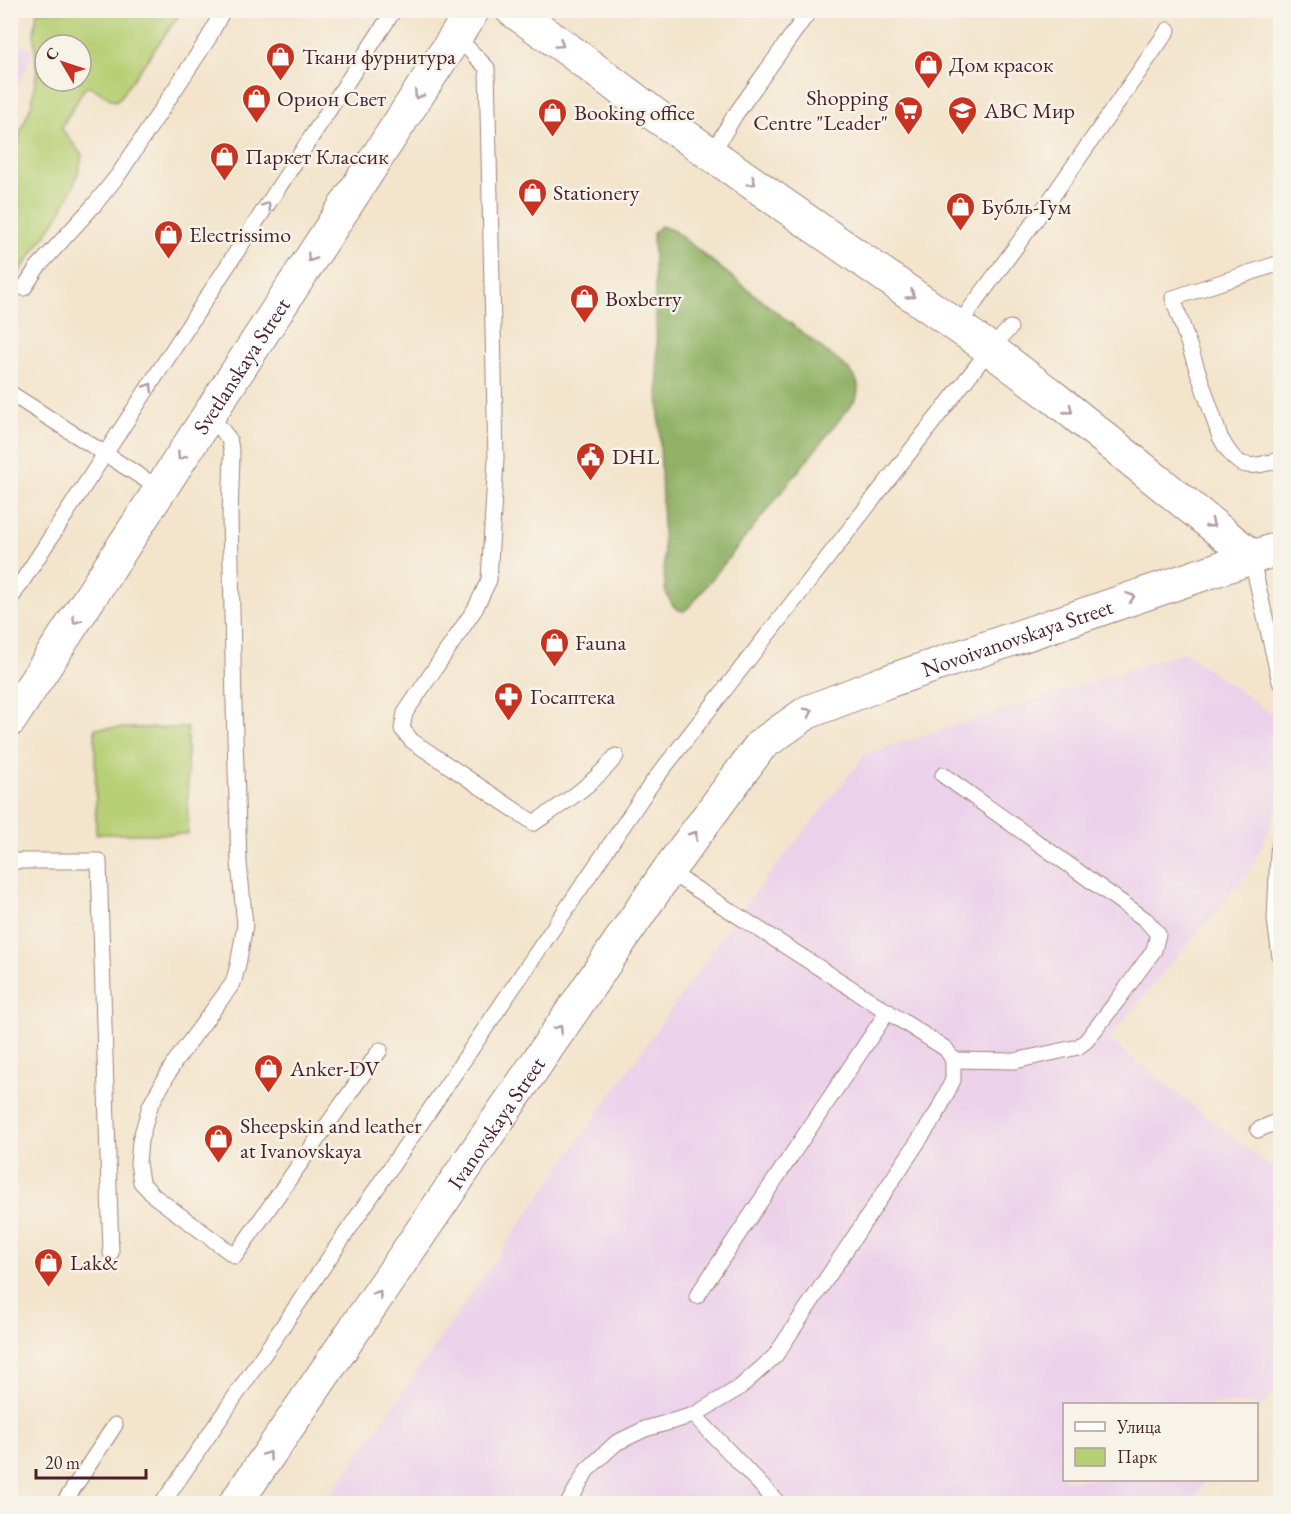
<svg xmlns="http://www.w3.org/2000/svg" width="1291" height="1514" font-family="'EB Garamond',serif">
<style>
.built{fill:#ecd1ea}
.green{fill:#b7cf74;stroke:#807750;stroke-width:1.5;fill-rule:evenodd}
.forest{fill:#91b266;stroke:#6e6848;stroke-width:1.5}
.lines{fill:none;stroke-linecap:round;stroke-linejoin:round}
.service-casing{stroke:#9e827b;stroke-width:17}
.primary-casing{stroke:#9e827b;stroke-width:35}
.service{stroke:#fff;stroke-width:15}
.primary{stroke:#fff;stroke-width:33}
.oneway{stroke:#ae9aa0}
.labels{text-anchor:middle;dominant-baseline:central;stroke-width:5;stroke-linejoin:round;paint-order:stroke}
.poi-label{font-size:22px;fill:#4a1f2b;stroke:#f7f3e8;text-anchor:start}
.street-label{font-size:22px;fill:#4a1f2b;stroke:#f7f3e8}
</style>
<rect width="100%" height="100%" fill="#f7f3e8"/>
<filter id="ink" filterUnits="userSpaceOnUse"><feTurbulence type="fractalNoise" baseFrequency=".0167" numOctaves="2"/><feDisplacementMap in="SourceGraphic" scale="12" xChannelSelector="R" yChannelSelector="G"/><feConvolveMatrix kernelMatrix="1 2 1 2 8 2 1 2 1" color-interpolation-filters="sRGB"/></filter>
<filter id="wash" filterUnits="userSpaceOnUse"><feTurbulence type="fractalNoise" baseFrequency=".008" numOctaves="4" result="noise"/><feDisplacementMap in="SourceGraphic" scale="24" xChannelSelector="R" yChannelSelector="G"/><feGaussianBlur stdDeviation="1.35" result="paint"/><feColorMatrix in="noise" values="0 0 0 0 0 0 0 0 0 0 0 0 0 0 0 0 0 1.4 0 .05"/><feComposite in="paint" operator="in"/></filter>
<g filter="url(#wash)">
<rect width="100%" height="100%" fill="#f3e4cb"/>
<!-- built -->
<g class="built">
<polygon points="11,40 34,50 11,100"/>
<polygon points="1184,652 1279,719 1280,804 1251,869 1108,1039 1277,1172 1280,1177 1280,1383 1257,1415 1256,1404 1064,1404 1064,1480 1207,1480 1189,1503 324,1504 737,915 866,754"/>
</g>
<!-- green -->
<g class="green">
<path d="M37 11H182L119 99 114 101 90 86 84 89 61 128 82 155C76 200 37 247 11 283V155L32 103 37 70 34 36ZM45 45H81V81H45Z"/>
<polygon points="95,728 187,728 188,834 96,834"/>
</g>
<!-- forest -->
<path class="forest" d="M661 226 674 231 847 368C857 378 861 385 856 399L691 605 684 611C672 610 670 600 665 590L653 233Z"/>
</g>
<g filter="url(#ink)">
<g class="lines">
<defs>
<g id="service">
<path d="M456 36 487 68 496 459 489 580 475 609 405 713 402 729 412 741 534 823C564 803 594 784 616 756"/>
<polyline points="712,153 735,115 810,10"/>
<path d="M1280 263 1173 298 1220 437C1238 470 1245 469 1280 460"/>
<polyline points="24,288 37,268 95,204 119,174 208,39 223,10"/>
<polyline points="957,327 1045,207 1168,30"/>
<polyline points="10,393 160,489"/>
<polyline points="209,414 229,439 232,454 230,517 234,705 239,863 245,925 238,965 233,983 174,1063 150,1106 140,1141 138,1163 141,1182 154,1196 235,1256 380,1050"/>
<polyline points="1251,556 1280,682"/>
<polyline points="10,600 394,10"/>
<polyline points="943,775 1146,920 1158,934 1154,950 1117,1001 1086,1041 1078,1047 1015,1061 953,1060"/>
<polyline points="1280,843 1278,852 1275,920 1280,957"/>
<polyline points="10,861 99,861 111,1253"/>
<polyline points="1258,1130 1280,1120"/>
<polyline points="697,1296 888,1011"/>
<polyline points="694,1415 779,1504"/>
<polyline points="63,1504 115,1425"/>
<polyline points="162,1504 652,783 990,349 1010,328"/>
<polyline points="568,1504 587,1470 616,1443 645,1429 694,1415 739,1388 775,1356 937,1113 953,1080 953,1060 946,1049 668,871"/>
</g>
<g id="primary">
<polyline points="512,10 566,48 658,117 990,349 1052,396 1251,556"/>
<path id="s1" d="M10 720 473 10"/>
<path id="s2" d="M235 1504 668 871 761 745 808 712 883 683 1280 548"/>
</g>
</defs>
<!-- service casing -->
<use href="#service" class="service-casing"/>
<!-- primary casing -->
<use href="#primary" class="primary-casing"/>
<!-- service -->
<use href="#service" class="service"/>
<!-- primary -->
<use href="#primary" class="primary"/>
</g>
<!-- one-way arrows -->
<defs><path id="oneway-chevron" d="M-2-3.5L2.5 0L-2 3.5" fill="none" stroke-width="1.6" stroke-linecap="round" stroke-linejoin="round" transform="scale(1.5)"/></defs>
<g class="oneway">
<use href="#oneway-chevron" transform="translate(560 44) rotate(35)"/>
<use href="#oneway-chevron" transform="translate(418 95) rotate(123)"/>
<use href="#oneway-chevron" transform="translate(752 182) rotate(35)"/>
<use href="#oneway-chevron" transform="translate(267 206) rotate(-57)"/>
<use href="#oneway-chevron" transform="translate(311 258) rotate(123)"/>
<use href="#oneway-chevron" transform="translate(911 295) rotate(35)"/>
<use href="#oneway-chevron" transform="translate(149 387) rotate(-57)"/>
<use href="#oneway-chevron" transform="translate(1069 410) rotate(39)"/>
<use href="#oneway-chevron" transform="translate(181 456) rotate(124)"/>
<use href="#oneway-chevron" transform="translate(1211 524) rotate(38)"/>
<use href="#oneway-chevron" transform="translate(1131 597) rotate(-19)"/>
<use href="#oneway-chevron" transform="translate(76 620) rotate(123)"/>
<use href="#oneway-chevron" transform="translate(809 712) rotate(-27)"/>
<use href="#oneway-chevron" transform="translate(694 835) rotate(-53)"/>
<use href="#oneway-chevron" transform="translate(559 1029) rotate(-56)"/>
<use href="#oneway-chevron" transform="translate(378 1294) rotate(-56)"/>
<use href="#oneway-chevron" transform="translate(268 1455) rotate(-56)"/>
</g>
</g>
<!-- icons -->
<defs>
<symbol id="shop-pin" viewBox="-11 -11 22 30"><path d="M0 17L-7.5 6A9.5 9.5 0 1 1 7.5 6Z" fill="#c8321e" stroke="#f7f3e8"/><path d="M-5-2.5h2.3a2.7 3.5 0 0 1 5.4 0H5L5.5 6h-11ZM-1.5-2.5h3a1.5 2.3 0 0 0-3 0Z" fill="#fff"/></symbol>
<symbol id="supermarket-pin" viewBox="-11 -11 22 30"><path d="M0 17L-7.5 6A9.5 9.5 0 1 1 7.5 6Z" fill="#c8321e" stroke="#f7f3e8"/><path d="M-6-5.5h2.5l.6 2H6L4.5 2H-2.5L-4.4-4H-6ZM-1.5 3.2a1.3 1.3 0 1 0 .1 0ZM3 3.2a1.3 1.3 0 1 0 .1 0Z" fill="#fff"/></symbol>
<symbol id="school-pin" viewBox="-11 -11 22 30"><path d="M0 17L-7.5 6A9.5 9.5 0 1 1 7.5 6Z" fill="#c8321e" stroke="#f7f3e8"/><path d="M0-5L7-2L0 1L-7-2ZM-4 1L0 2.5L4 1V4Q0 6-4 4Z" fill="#fff"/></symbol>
<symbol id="civic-pin" viewBox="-11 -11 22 30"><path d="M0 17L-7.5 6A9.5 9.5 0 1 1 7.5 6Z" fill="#c8321e" stroke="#f7f3e8"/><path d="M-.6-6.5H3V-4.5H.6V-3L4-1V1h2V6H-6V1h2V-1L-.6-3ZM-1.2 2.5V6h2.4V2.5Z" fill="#fff"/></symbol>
<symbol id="pharmacy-pin" viewBox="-11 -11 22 30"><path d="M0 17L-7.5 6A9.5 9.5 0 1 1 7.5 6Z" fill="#c8321e" stroke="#f7f3e8"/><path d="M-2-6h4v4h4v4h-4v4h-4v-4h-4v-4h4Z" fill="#fff"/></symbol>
</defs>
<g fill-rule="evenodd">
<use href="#shop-pin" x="264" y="40" width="33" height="45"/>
<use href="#shop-pin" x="912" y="48" width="33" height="45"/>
<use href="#shop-pin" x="240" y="82" width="33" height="45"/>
<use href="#supermarket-pin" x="892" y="94" width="33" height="45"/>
<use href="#school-pin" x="946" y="94" width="33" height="45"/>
<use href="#shop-pin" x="536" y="96" width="33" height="45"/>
<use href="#shop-pin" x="208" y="140" width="33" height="45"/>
<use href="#shop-pin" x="516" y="176" width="33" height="45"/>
<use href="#shop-pin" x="944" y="190" width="33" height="45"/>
<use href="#shop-pin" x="152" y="218" width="33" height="45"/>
<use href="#shop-pin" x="568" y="282" width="33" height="45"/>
<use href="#civic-pin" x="574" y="440" width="33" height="45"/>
<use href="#shop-pin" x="538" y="626" width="33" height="45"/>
<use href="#pharmacy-pin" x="492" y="680" width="33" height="45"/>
<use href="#shop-pin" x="252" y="1052" width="33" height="45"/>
<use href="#shop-pin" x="202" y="1122" width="33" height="45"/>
<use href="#shop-pin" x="32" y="1246" width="33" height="45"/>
</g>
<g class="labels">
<!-- poi labels -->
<g class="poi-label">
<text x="302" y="56">Ткани фурнитура</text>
<text x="949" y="64">Дом красок</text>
<text x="888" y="97" text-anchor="end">Shopping<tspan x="888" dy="25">Centre "Leader"</tspan></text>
<text x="277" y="98">Орион Свет</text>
<text x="984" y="110">ABC Мир</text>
<text x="574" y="112">Booking office</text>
<text x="245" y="156">Паркет Классик</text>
<text x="553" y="192">Stationery</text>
<text x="981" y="206">Бубль-Гум</text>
<text x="189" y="234">Electrissimo</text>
<text x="605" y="298">Boxberry</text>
<text x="612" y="456">DHL</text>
<text x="575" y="642">Fauna</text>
<text x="530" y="696">Госаптека</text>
<text x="290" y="1068">Anker-DV</text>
<text x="240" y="1125">Sheepskin and leather<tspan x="240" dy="25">at Ivanovskaya</tspan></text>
<text x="70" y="1262">Lak&amp;</text>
</g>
<!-- street labels -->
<g class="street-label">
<text stroke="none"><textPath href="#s1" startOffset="423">Svetlanskaya Street</textPath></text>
<text stroke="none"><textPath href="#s2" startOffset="1203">Novoivanovskaya Street</textPath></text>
<text stroke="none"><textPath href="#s2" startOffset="462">Ivanovskaya Street</textPath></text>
</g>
</g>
<!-- margin -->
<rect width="1291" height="1514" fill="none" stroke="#f7f3e8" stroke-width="36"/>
<!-- legend -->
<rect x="1063" y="1403" width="195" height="78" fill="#f7f3e8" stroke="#b29e9c" stroke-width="1.5"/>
<rect x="1075" y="1422" width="30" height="9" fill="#ffffff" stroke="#b29e9c" stroke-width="1.5"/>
<text x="1117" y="1433" font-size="18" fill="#4a1f2b">Улица</text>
<rect x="1075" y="1448" width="30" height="18" fill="#b7cf74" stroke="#b29e9c" stroke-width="1.5"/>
<text x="1117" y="1463" font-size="18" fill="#4a1f2b">Парк</text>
<!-- north arrow -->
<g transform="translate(63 63) rotate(309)"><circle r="28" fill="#f7f3e8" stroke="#b29e9c" stroke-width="1.5"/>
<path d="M0-4.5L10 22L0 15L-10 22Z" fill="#c8321e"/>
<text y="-9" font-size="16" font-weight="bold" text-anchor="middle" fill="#4a1f2b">С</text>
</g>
<!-- scale -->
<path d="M36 1469v9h110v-9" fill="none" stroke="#4a1f2b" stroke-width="3"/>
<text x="45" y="1469" font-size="18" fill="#4a1f2b" stroke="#f7f3e8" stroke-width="4.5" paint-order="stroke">20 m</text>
</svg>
